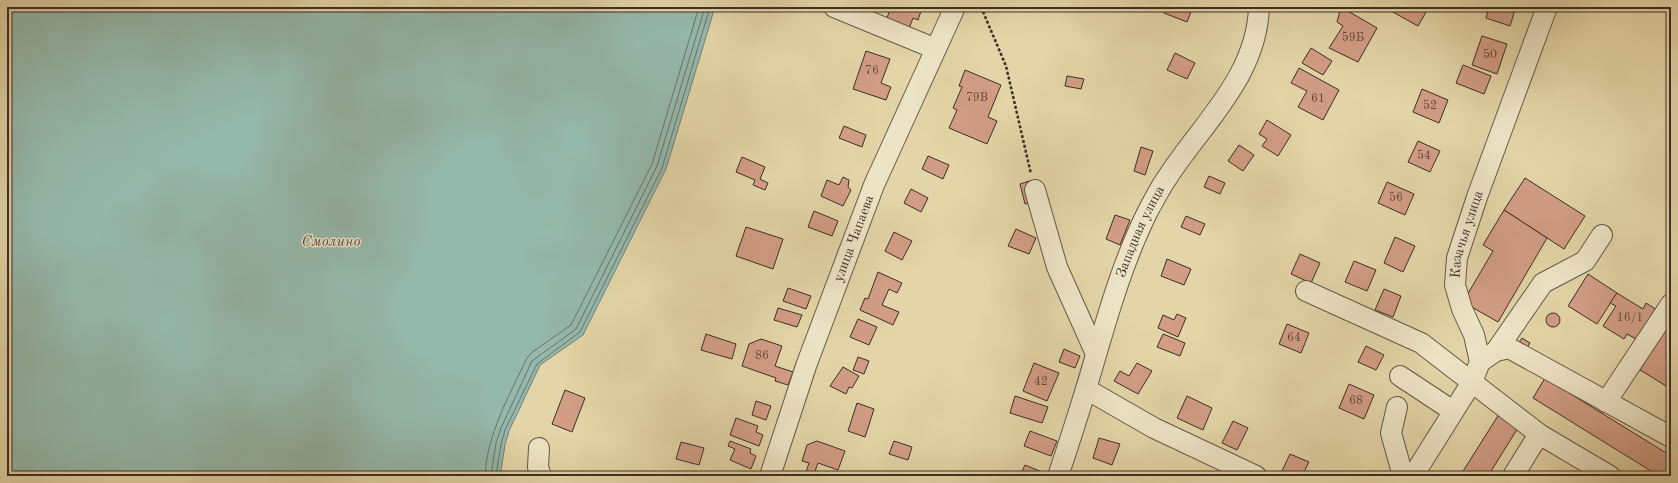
<svg xmlns="http://www.w3.org/2000/svg" width="1678" height="483" font-family="'Old Standard TT',serif">
<style>
.water{fill:#95b8ac;stroke:#728177}
.lines{fill:none;stroke-linecap:round;stroke-linejoin:round}
.shore{stroke:#69736a;stroke-width:1}
.building{fill:#d29d85;stroke:#3d2e27}
.minor-casing{stroke:#665847;stroke-width:22}
.path{stroke:#3d2e27;stroke-width:2.5;stroke-dasharray:3 2;stroke-linecap:butt}
.minor{stroke:#ede4c6;stroke-width:20}
.labels{text-anchor:middle;dominant-baseline:central;stroke-width:3;stroke-linejoin:round;paint-order:stroke}
.number-label{font-size:12px;fill:#624a3e}
.street-label{font-size:14px;fill:#3d2e27;stroke:#ede4c6}
.water-label{font-size:15px;font-style:italic;fill:#4f4a42;stroke:#ede4c6}
</style>
<rect width="100%" height="100%" fill="#e3d5a7"/>
<filter id="stains"><feTurbulence type="fractalNoise" baseFrequency=".005" numOctaves="4"/><feColorMatrix values="0 0 0 0 .2 0 0 0 0 .09 0 0 0 0 .02 0 0 0 .5 -.17"/></filter>
<radialGradient id="worn" r=".72"><stop offset=".6" stop-color="#630" stop-opacity="0"/><stop offset="1" stop-color="#630" stop-opacity=".3"/></radialGradient>
<!-- water -->
<polygon class="water" points="7,7 715,7 666,169 583,335 540,365 509,431 505,445 500,476 7,476"/>
<g class="lines">
<!-- shore -->
<g class="shore">
<path d="M485 476C487 434 509 396 527 358L531 353 571 325 652 164 699 7"/>
<polyline points="491,476 496,443 501,428 532,361 576,329 657,166 705,7"/>
<polyline points="496,476 501,444 505,430 537,364 580,332 662,168 710,7"/>
</g>
</g>
<!-- building -->
<g class="building">
<polygon points="891,7 915,7 921,11 918,20 913,18 908,31 885,23"/>
<polygon points="1167,7 1193,7 1187,22 1164,13"/>
<polygon points="1341,7 1377,28 1358,62 1329,48 1343,26 1337,22"/>
<polygon points="1393,7 1429,7 1418,26 1391,11"/>
<polygon points="1489,7 1504,7 1515,10 1510,26 1486,18"/>
<polygon points="1482,36 1507,44 1497,74 1472,65"/>
<polygon points="1311,48 1332,61 1323,75 1302,63"/>
<polygon points="866,51 890,59 881,83 891,87 886,100 853,89"/>
<polygon points="1175,53 1195,63 1187,79 1167,70"/>
<polygon points="1463,65 1491,76 1484,94 1456,83"/>
<polygon points="1299,68 1339,90 1323,120 1298,107 1307,91 1291,83"/>
<polygon points="965,70 1001,85 988,117 997,121 987,144 949,128 957,110 953,108 962,87 959,86"/>
<polygon points="1067,76 1084,79 1081,89 1065,86"/>
<polygon points="1422,89 1448,100 1439,123 1413,112"/>
<polygon points="1267,120 1291,135 1278,156 1262,146 1267,139 1259,134"/>
<polygon points="844,126 866,135 862,147 839,138"/>
<polygon points="1418,141 1440,151 1430,172 1408,162"/>
<polygon points="1239,145 1254,155 1243,171 1228,161"/>
<polygon points="1141,147 1153,151 1145,175 1134,171"/>
<polygon points="928,156 949,165 943,179 922,169"/>
<polygon points="742,157 765,167 760,179 768,183 765,190 753,185 755,180 736,172"/>
<polygon points="1209,176 1225,183 1220,194 1204,187"/>
<polygon points="843,177 849,180 848,187 851,190 843,206 821,196 827,180 839,185"/>
<polygon points="1525,178 1585,216 1564,249 1504,210"/>
<polygon points="1029,181 1034,202 1025,204 1020,184"/>
<polygon points="1387,182 1414,194 1405,215 1378,203"/>
<polygon points="911,189 928,198 921,212 904,203"/>
<polygon points="1504,210 1547,238 1498,322 1463,302 1493,251 1483,245"/>
<polygon points="814,211 838,221 832,236 808,227"/>
<polygon points="1115,215 1130,220 1120,245 1106,239"/>
<polygon points="1186,216 1205,224 1200,235 1181,227"/>
<polygon points="746,227 783,239 773,269 736,256"/>
<polygon points="1016,229 1036,238 1029,254 1008,246"/>
<polygon points="894,232 912,241 902,260 885,251"/>
<polygon points="1395,237 1415,246 1403,272 1384,263"/>
<polygon points="1300,254 1320,263 1311,283 1291,274"/>
<polygon points="1167,259 1191,269 1184,285 1161,276"/>
<polygon points="1354,261 1376,270 1367,291 1345,282"/>
<polygon points="878,272 902,283 897,293 889,289 882,305 899,312 893,325 860,310 865,298 868,299"/>
<polygon points="1588,274 1617,293 1597,324 1568,306"/>
<polygon points="788,288 811,296 806,309 783,301"/>
<polygon points="1384,289 1401,296 1393,317 1375,310"/>
<polygon points="1617,293 1643,309 1646,303 1657,310 1638,340 1627,334 1624,339 1603,326 1616,306 1610,303"/>
<polygon points="778,308 802,315 797,327 774,320"/>
<circle cx="1553" cy="320" r="7"/>
<polygon points="1177,314 1186,318 1178,337 1158,328 1163,315 1174,320"/>
<polygon points="858,319 877,327 869,345 850,337"/>
<polygon points="1671,321 1671,389 1640,370"/>
<polygon points="1287,324 1309,333 1301,353 1279,344"/>
<polygon points="706,334 736,344 732,359 701,350"/>
<polygon points="1163,334 1185,343 1180,356 1157,347"/>
<polygon points="1522,338 1530,343 1526,349 1518,344"/>
<polygon points="761,339 782,346 775,366 793,372 788,385 775,381 776,378 742,366 749,344"/>
<polygon points="1366,346 1384,355 1376,370 1358,362"/>
<polygon points="1064,349 1080,356 1075,368 1059,362"/>
<polygon points="858,357 869,361 864,374 853,370"/>
<polygon points="1034,363 1059,373 1047,401 1023,391"/>
<polygon points="1137,363 1152,371 1138,394 1114,381 1120,371 1129,376"/>
<polygon points="843,367 859,376 852,388 849,387 846,394 830,386"/>
<polygon points="1545,378 1671,456 1671,476 1659,476 1533,398"/>
<polygon points="1349,384 1374,395 1364,419 1339,408"/>
<polygon points="565,390 585,398 572,432 552,424"/>
<polygon points="1015,396 1048,407 1042,423 1010,413"/>
<polygon points="1187,396 1212,408 1203,430 1177,418"/>
<polygon points="756,401 771,406 766,420 752,415"/>
<polygon points="857,403 874,409 865,437 848,431"/>
<polygon points="1501,411 1521,423 1488,476 1460,476"/>
<polygon points="736,418 758,426 756,432 763,435 759,446 730,435"/>
<polygon points="1233,421 1248,428 1237,450 1222,443"/>
<polygon points="1030,431 1057,441 1051,456 1024,446"/>
<polygon points="1099,438 1120,444 1112,465 1093,458"/>
<polygon points="730,441 751,449 750,453 756,456 751,469 730,460 735,449 728,446"/>
<polygon points="817,441 845,451 838,470 818,463 814,474 806,472 809,463 802,461 807,445"/>
<polygon points="894,441 912,447 908,460 889,454"/>
<polygon points="681,442 704,448 699,465 676,459"/>
<polygon points="1290,454 1309,462 1302,476 1288,476 1281,473"/>
<polygon points="1025,465 1042,472 1040,476 1020,476"/>
<polygon points="1332,471 1343,476 1330,476"/>
<polygon points="729,472 741,476 727,476"/>
</g>
<g class="lines">
<defs>
<g id="minor">
<polyline points="834,7 936,49"/>
<polyline points="1035,190 1057,267 1096,354"/>
<polyline points="1306,291 1421,343 1539,434"/>
<polyline points="1496,351 1543,283 1585,261 1602,235"/>
<polyline points="1480,362 1496,351 1509,348 1671,437"/>
<polyline points="1400,376 1453,411"/>
<polyline points="1086,389 1154,428 1256,476"/>
<polyline points="1606,402 1671,304"/>
<polyline points="1397,407 1391,433 1403,476"/>
<polyline points="539,448 538,467 541,476"/>
<path id="s1" d="M770 476 806 366 874 185 955 7"/>
<path id="s2" d="M1058 476C1068 447 1077 418 1086 389 1104 329 1120 266 1149 209 1155 198 1161 186 1169 175 1204 122 1257 75 1259 7"/>
<path id="s3" d="M1413 476 1472 382 1480 362 1474 335 1462 309 1455 285 1457 258 1477 197 1547 7"/>
<polyline points="1513,476 1539,434 1610,476"/>
</g>
</defs>
<!-- minor casing -->
<use href="#minor" class="minor-casing"/>
<!-- path -->
<polyline class="path" points="981,7 1006,66 1031,174"/>
<!-- minor -->
<use href="#minor" class="minor"/>
</g>
<g class="labels">
<!-- number labels -->
<g class="number-label">
<text x="1353" y="38">59Б</text>
<text x="1490" y="55">50</text>
<text x="872" y="71">76</text>
<text x="977" y="98">79В</text>
<text x="1318" y="99">61</text>
<text x="1430" y="106">52</text>
<text x="1424" y="156">54</text>
<text x="1396" y="198">56</text>
<text x="1630" y="318">16/1</text>
<text x="1294" y="338">64</text>
<text x="762" y="356">86</text>
<text x="1041" y="382">42</text>
<text x="1356" y="401">68</text>
</g>
<!-- street labels -->
<g class="street-label">
<text stroke="none"><textPath href="#s2" startOffset="258">Западная улица</textPath></text>
<text stroke="none"><textPath href="#s3" startOffset="266">Казачья улица</textPath></text>
<text stroke="none"><textPath href="#s1" startOffset="252">улица Чапаева</textPath></text>
</g>
<!-- water labels -->
<g class="water-label">
<text x="331" y="242">Смолино</text>
</g>
</g>
<!-- margin -->
<rect width="1678" height="483" fill="none" stroke="#e3d5a7" stroke-width="24"/>
<rect x="8" y="8" width="1662" height="467" fill="none" stroke="#3d2e27" stroke-width="2"/>
<rect x="12" y="12" width="1654" height="459" fill="none" stroke="#3d2e27"/>
<rect width="100%" height="100%" filter="url(#stains)"/>
<rect width="100%" height="100%" fill="url(#worn)"/>
</svg>
